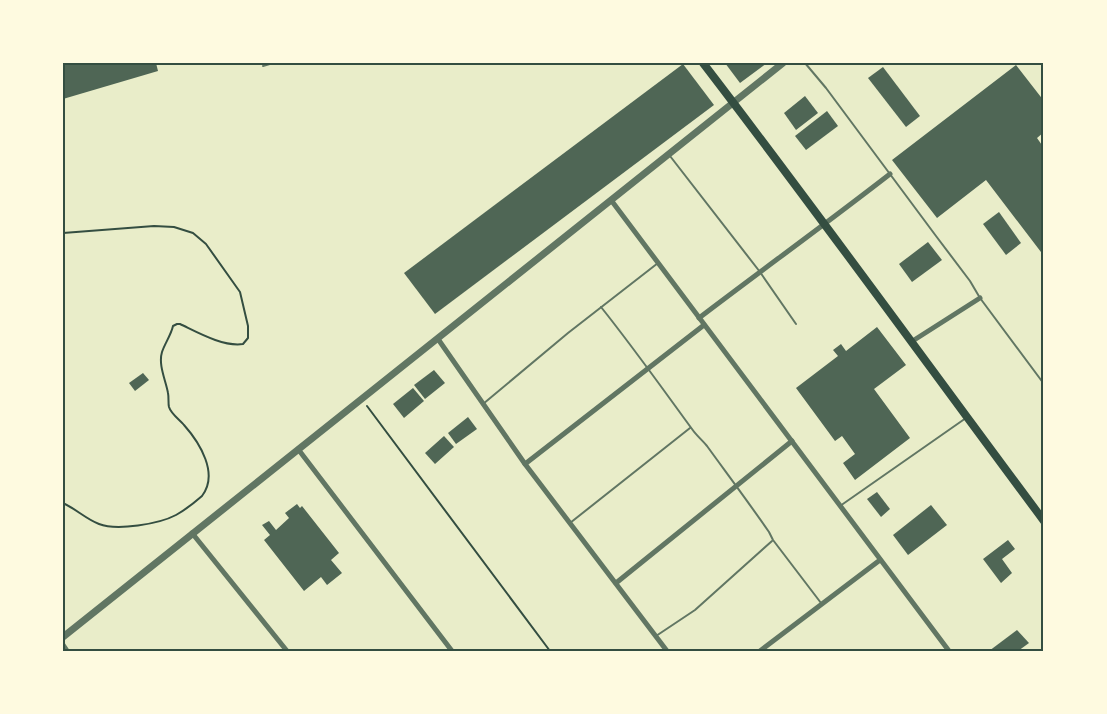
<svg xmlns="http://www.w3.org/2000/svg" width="1107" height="714" font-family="'Archivo Narrow',sans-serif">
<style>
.building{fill:#4f6655}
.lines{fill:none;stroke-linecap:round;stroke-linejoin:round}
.path{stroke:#344e41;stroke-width:2}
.service{stroke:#617663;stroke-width:2}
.minor{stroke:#617663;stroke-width:5}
.tertiary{stroke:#617663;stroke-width:7}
.secondary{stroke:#344e41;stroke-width:8}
.neatline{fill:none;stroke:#344e41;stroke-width:2}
</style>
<rect width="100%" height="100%" fill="#e9edc9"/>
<!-- building -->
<g class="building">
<polygon points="63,63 156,63 158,71 63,99"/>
<polygon points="725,63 767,63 740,83"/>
<polygon points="683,64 714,105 435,314 404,273"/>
<polygon points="1016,65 1044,101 1044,132 1037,138 1044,148 1044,256 986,180 937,218 892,160"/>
<polygon points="883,67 920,116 906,127 868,78"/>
<polygon points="805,96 818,113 796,130 784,113"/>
<polygon points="827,111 838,126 806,150 795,136"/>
<polygon points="999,212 1021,243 1006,255 983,224"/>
<polygon points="928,242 942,260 912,282 899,264"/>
<polygon points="877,327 906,365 874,389 910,438 855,480 843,463 855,454 842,436 835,441 796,388 838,356 833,350 841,344 846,351"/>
<polygon points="434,370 445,383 425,399 414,385"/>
<polygon points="143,373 149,380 135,391 129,383"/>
<polygon points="413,388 424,401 404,418 393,404"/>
<polygon points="468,417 477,429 456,444 448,433"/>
<polygon points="444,436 454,447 435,464 425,453"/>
<polygon points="877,492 890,509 881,517 867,499"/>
<polygon points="297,504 300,508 302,506 339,553 331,560 342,573 327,585 321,577 304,591 264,540 270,535 262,525 269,521 276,530 289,518 285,513"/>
<polygon points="931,505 947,525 908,555 893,535"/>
<polygon points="1008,540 1015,549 1002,559 1012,573 1001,583 983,559"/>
<polygon points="1017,630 1029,643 1018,651 989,651"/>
</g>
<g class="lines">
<!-- path -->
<g class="path">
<path d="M63 233 154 226 174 227 193 233 206 244 240 292 248 326V338L243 344C223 347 197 332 180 324H177L173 326C171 335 165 343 162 352 158 365 166 381 168 393 169 398 168 403 169 407 171 414 180 420 184 425 200 443 219 474 202 496 194 503 185 510 176 515 159 524 117 531 99 524 86 519 76 509 63 503"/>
<polyline points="367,406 550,651"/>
</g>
<!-- service -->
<g class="service">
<polyline points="805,63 826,88 936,236 970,281 980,298 1044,384"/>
<polyline points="263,66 273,63"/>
<polyline points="670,156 760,272 796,324"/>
<path d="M601 307C633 347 662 388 692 429 696 435 702 440 707 446 728 475 749 503 769 532L773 540 821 603"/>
<polyline points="483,404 568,333 658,263"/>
<polyline points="840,506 966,418"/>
<polyline points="570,523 690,428"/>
<polyline points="656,636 695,610 772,541"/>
</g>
<!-- minor -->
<g class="minor">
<polyline points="611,200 949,651"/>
<path d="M699 318C762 270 827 223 890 174"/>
<polyline points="438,339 525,464 667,651"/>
<polyline points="911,342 980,298"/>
<polyline points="298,449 452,651"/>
<polyline points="525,464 704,325"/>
<polyline points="192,533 287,651"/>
<polyline points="616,583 792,441"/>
<polyline points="63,645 67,651"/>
<polyline points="760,651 880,560"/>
</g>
<!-- tertiary -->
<polyline class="tertiary" points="63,637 783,63"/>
<!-- secondary -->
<path class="secondary" d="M703 63C819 214 930 368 1044 521"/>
</g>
<!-- border -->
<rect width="1107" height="714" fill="none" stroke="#fefae0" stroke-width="129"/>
<rect x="64" y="64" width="978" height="586" class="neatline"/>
</svg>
